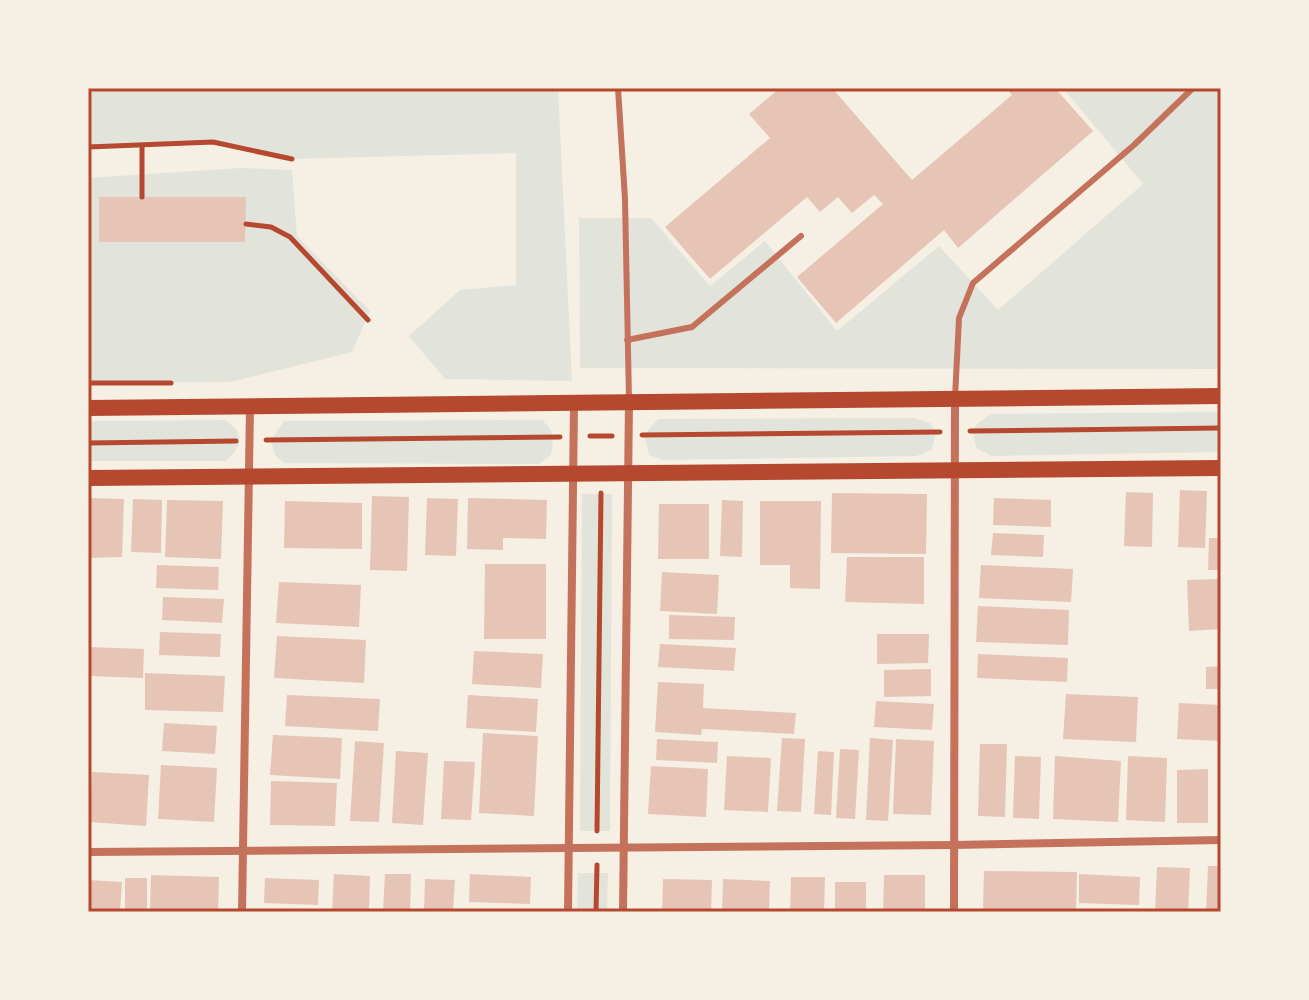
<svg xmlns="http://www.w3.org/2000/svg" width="1309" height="1000" font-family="'DM Sans',sans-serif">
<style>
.green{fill:#e2e4dc}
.building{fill:#e6c5b7}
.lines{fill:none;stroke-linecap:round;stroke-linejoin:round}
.path{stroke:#b5482f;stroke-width:5}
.service{stroke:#c5725c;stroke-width:6}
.minor{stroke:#c5725c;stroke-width:8}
.secondary{stroke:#b5482f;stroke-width:16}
.neatline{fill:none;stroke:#b5482f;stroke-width:3}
</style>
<rect width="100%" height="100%" fill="#f6efe4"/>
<!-- green -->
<g class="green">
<polygon points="88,88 558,88 572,381 445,379 409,336 460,290 516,285 516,153 292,159 213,142 88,147"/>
<polygon points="1063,88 1221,88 1221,369 580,368 579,218 651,218 710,286 765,241 837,331 939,246 998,310 1143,184"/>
<polygon points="240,168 292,170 297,236 370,311 352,352 231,382 88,383 88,178"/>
<polygon points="1221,412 1221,452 992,456 976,448 973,431 978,423 991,414"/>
<polygon points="914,418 930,423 936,432 932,449 917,456 663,460 649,455 644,435 658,419"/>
<polygon points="225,420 236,429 240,441 235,452 226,461 88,461 88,421"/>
<path d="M542 420C555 432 554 438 551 455L539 464 284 463 275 455 271 440 284 421Z"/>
<polygon points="582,494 612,494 610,831 580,831"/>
<polygon points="578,873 608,873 607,912 577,912"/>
</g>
<!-- building -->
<g class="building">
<polygon points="780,88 832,88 912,180 1012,95 1006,88 1055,88 1093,131 958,248 944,230 836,323 797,277 883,204 874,195 852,213 838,197 820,212 807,197 710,279 665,227 770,138 749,114"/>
<polygon points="99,197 246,197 245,242 99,242"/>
<polygon points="1180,490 1207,491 1205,548 1178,547"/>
<polygon points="1126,492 1153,493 1152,547 1124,546"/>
<polygon points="832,493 927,494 926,554 831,553"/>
<polygon points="372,496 409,497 407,571 370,570"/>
<polygon points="88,498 124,499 122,557 88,558"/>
<polygon points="427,498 458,499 456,556 425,555"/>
<polygon points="468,498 547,500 546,539 503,538 503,550 467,549"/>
<polygon points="994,498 1051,500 1051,527 993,525"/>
<polygon points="133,499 162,500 161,553 131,552"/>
<polygon points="167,500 223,501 221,559 165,557"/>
<polygon points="722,500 743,501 742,557 720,556"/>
<polygon points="285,501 362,503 362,549 284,548"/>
<polygon points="760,501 821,501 820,589 790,588 790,565 760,565"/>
<polygon points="659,504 709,504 709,559 658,559"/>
<polygon points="993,533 1044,535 1043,557 991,555"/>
<polygon points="1209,538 1221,538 1221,570 1208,570"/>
<polygon points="847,557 924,557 924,604 845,602"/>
<polygon points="485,564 546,564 546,639 484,639"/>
<polygon points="157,565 219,567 218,590 156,588"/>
<polygon points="981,565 1073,569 1071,602 979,598"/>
<polygon points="662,572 719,575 717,614 660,611"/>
<polygon points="1221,579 1221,629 1189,631 1187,580"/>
<polygon points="279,582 361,585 359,627 276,623"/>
<polygon points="163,597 224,599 222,623 162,620"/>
<polygon points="978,606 1069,610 1068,645 976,642"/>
<polygon points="669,615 735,617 734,640 669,639"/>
<polygon points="160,632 221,634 220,657 159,655"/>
<polygon points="877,634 929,634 928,663 877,664"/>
<polygon points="277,636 366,640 364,683 274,678"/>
<polygon points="660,644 736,648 734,671 658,667"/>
<polygon points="88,647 144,649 143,678 88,676"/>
<polygon points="474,651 543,654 541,688 472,684"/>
<polygon points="978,654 1068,658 1067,682 977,678"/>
<polygon points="1221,666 1221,689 1206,689 1206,667"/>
<polygon points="931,669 931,696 884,697 884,670"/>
<polygon points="145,673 225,676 223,712 145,710"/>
<polygon points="658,682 704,684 703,708 796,713 794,734 702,729 701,735 655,732"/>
<polygon points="1066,694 1138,697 1136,742 1063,739"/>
<polygon points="287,695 380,699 378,731 285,726"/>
<polygon points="468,695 538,699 536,732 466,728"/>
<polygon points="876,701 934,704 932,730 874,727"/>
<polygon points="1179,703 1221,705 1221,741 1177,739"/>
<polygon points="164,723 217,726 215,754 162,751"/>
<polygon points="483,733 538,736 534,816 479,813"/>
<polygon points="273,735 342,738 340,779 270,775"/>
<polygon points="782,738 805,739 801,812 777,811"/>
<polygon points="870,738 893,740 888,821 866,820"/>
<polygon points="657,739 718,742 717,763 656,760"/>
<polygon points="896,739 934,741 931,815 893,814"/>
<polygon points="355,741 384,743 379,822 350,821"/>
<polygon points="980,744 1007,744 1005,817 978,816"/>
<polygon points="840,749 859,750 855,819 836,818"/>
<polygon points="396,751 428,753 423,825 392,823"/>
<polygon points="818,751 834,752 831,815 814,814"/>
<polygon points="727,756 771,758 768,812 724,810"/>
<polygon points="1015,756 1041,757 1039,819 1013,818"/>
<polygon points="1055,756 1121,761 1118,822 1053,819"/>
<polygon points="1128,756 1167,758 1165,822 1126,820"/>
<polygon points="444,761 475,762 471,820 441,819"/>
<polygon points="161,765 217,768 214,822 158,819"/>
<polygon points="651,766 708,769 706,817 648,814"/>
<polygon points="1208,769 1208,823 1177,823 1177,770"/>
<polygon points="92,772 149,775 146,826 89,822"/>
<polygon points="271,781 337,783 335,826 270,825"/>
<polygon points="1208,866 1221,866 1221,912 1206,912"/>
<polygon points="1157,867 1190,868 1188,912 1155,912"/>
<polygon points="984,871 1077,872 1076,912 983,912"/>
<polygon points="334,874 370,876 369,912 332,912"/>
<polygon points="385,874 411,874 410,912 383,912"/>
<polygon points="470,874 531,877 530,904 469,902"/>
<polygon points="1079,874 1140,877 1139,905 1079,903"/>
<polygon points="151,875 219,877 218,912 150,912"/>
<polygon points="884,875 925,875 925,912 883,912"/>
<polygon points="791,877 825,877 824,912 790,912"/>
<rect x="125" y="878" width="22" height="34"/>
<polygon points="265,878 319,880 318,905 264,903"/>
<polygon points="425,879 455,880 453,912 424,912"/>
<polygon points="663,879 712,880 711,912 662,912"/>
<polygon points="723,879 770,881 769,912 722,912"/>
<polygon points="88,880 122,882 120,912 88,912"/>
<rect x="835" y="882" width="31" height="30"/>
</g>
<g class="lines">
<!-- path -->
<g class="path">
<polyline points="88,147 213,142 292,159"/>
<polyline points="142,197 142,146"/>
<polyline points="246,224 271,227 290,237 368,320"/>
<polyline points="88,383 171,383"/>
<polyline points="970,431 1221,428"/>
<polyline points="642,435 940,432"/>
<polyline points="590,436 612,436"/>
<polyline points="266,440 560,437"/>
<polyline points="88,443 236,441"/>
<polyline points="597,831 601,493"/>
<polyline points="596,912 597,865"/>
</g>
<!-- service -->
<g class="service">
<polyline points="618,88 625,199 629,400"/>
<polyline points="627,340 692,327 801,236"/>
<polyline points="955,398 959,318 973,283 1134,145 1193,88"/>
</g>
<!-- minor -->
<g class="minor">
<polyline points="88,852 954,845 1221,840"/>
<polyline points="242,912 250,407"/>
<polyline points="568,912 574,403"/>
<polyline points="623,912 629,402"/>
<polyline points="954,912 955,399"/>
</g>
<!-- secondary -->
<g class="secondary">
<polyline points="88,408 1221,396"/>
<polyline points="88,478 1221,468"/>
</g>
</g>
<!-- border -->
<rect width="1309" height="1000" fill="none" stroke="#f6efe4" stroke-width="180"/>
<rect x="90" y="90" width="1129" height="820" class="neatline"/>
</svg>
